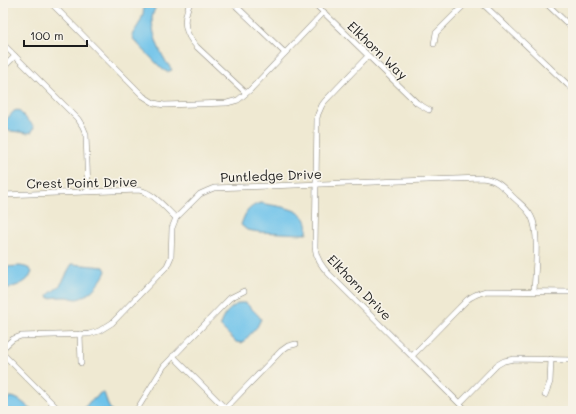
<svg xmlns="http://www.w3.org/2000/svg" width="576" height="414" font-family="Mali,sans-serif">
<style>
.water{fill:#6ec3ea;stroke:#457083}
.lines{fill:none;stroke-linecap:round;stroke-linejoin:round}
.minor-casing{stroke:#868277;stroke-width:6}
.minor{stroke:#fff;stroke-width:5}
.labels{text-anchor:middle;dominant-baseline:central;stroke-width:3.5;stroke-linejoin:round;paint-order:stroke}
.street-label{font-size:13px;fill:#1c1c1c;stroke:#f7f3e8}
</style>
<rect width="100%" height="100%" fill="#f7f3e8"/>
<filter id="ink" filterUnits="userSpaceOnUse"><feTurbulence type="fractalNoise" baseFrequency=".025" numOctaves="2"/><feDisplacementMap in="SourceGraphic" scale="8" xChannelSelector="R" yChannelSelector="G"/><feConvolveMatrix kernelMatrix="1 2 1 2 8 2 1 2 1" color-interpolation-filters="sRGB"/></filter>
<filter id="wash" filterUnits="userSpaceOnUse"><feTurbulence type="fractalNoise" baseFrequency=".012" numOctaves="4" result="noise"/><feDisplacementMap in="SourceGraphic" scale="16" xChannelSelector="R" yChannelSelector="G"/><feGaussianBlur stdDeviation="0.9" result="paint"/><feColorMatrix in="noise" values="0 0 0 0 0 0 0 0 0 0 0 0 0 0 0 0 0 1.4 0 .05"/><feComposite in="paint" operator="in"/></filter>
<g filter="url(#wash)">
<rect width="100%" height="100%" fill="#efe9d2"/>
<!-- water -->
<g class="water">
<path d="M144 3H157C155 8 153 13 152 18 152 32 158 48 165 60 167 64 170 66 172 70L167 72 162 69 134 40 132 35C134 31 137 28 139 24 143 17 144 10 144 3Z"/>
<polygon points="18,110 30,122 34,127 32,132 27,133 4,130 3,124 4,122 14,111"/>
<path d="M260 203C273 206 303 207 307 223 308 226 307 230 307 233L303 234 259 232 247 230 241 225C245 213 248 207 260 203Z"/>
<path d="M72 264 104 267 106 271C102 281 89 297 77 299 75 299 71 298 68 297 62 297 56 297 49 298L48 295C52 291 57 289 61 284 66 278 67 270 72 264Z"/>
<path d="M20 266C25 267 29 267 32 272 28 284 14 287 3 289V267Z"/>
<path d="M239 303H246L258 315 261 319 257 327 242 343 236 342 220 326C222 315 230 308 239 303Z"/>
<path d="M100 393H104C107 400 107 406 112 411H83L86 406 90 401 96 398Z"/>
<path d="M10 397C19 397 26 406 33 411H3V403Z"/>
</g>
</g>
<g filter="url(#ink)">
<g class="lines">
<defs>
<g id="minor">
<polyline points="51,3 143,96 154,103 164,105 227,103 238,100 250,90 324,12"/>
<path d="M190 3C182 20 184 33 197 47L246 93"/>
<polyline points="233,3 285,53"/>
<polyline points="314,3 417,103 429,110"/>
<polyline points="482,3 568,85 573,89"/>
<polyline points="546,3 573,29"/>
<polyline points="3,44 78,119 83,127 86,134 88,191"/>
<polyline points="434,44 436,33 466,3"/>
<path d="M368 56 325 101 322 105 318 114 317 118 315 247C316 258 321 266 329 274L467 411"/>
<polyline points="3,68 15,56"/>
<path d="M3 195 139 190C154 193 165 208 176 218"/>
<polyline points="80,334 81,363"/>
<path d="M3 348 13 339 21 336 89 334 99 331 112 323 167 266 171 257 172 228 176 218 200 194 209 190 214 188 481 178C496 179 502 186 512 196 518 202 527 208 531 216 540 231 535 273 534 291"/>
<polyline points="3,354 60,411"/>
<polyline points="173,356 228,411"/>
<path d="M412 356 467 300C473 295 479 293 486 291L573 292"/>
<polyline points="545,395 550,382 551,359"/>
<polyline points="460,403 497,365 504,361 514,359 573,360"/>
<polyline points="225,409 281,351 288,346 296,344"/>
<polyline points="136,411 164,366 230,298 244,291"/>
</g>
</defs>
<!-- minor casing -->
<use href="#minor" class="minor-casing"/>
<!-- minor -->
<use href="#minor" class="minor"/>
</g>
</g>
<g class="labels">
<!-- street labels -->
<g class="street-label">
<text transform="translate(378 50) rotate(44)">Elkhorn Way</text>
<text transform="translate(271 175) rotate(-2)">Puntledge Drive</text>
<text transform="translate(82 182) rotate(-1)">Crest Point Drive</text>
<text transform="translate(360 287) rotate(46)">Elkhorn Drive</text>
</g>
</g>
<!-- margin -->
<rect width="576" height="414" fill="none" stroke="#f7f3e8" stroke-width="16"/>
<!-- scale -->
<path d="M24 40v6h63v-6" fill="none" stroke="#1c1c1c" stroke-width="2"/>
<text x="30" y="40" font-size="12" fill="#1c1c1c" stroke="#f7f3e8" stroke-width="3" paint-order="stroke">100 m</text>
</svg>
